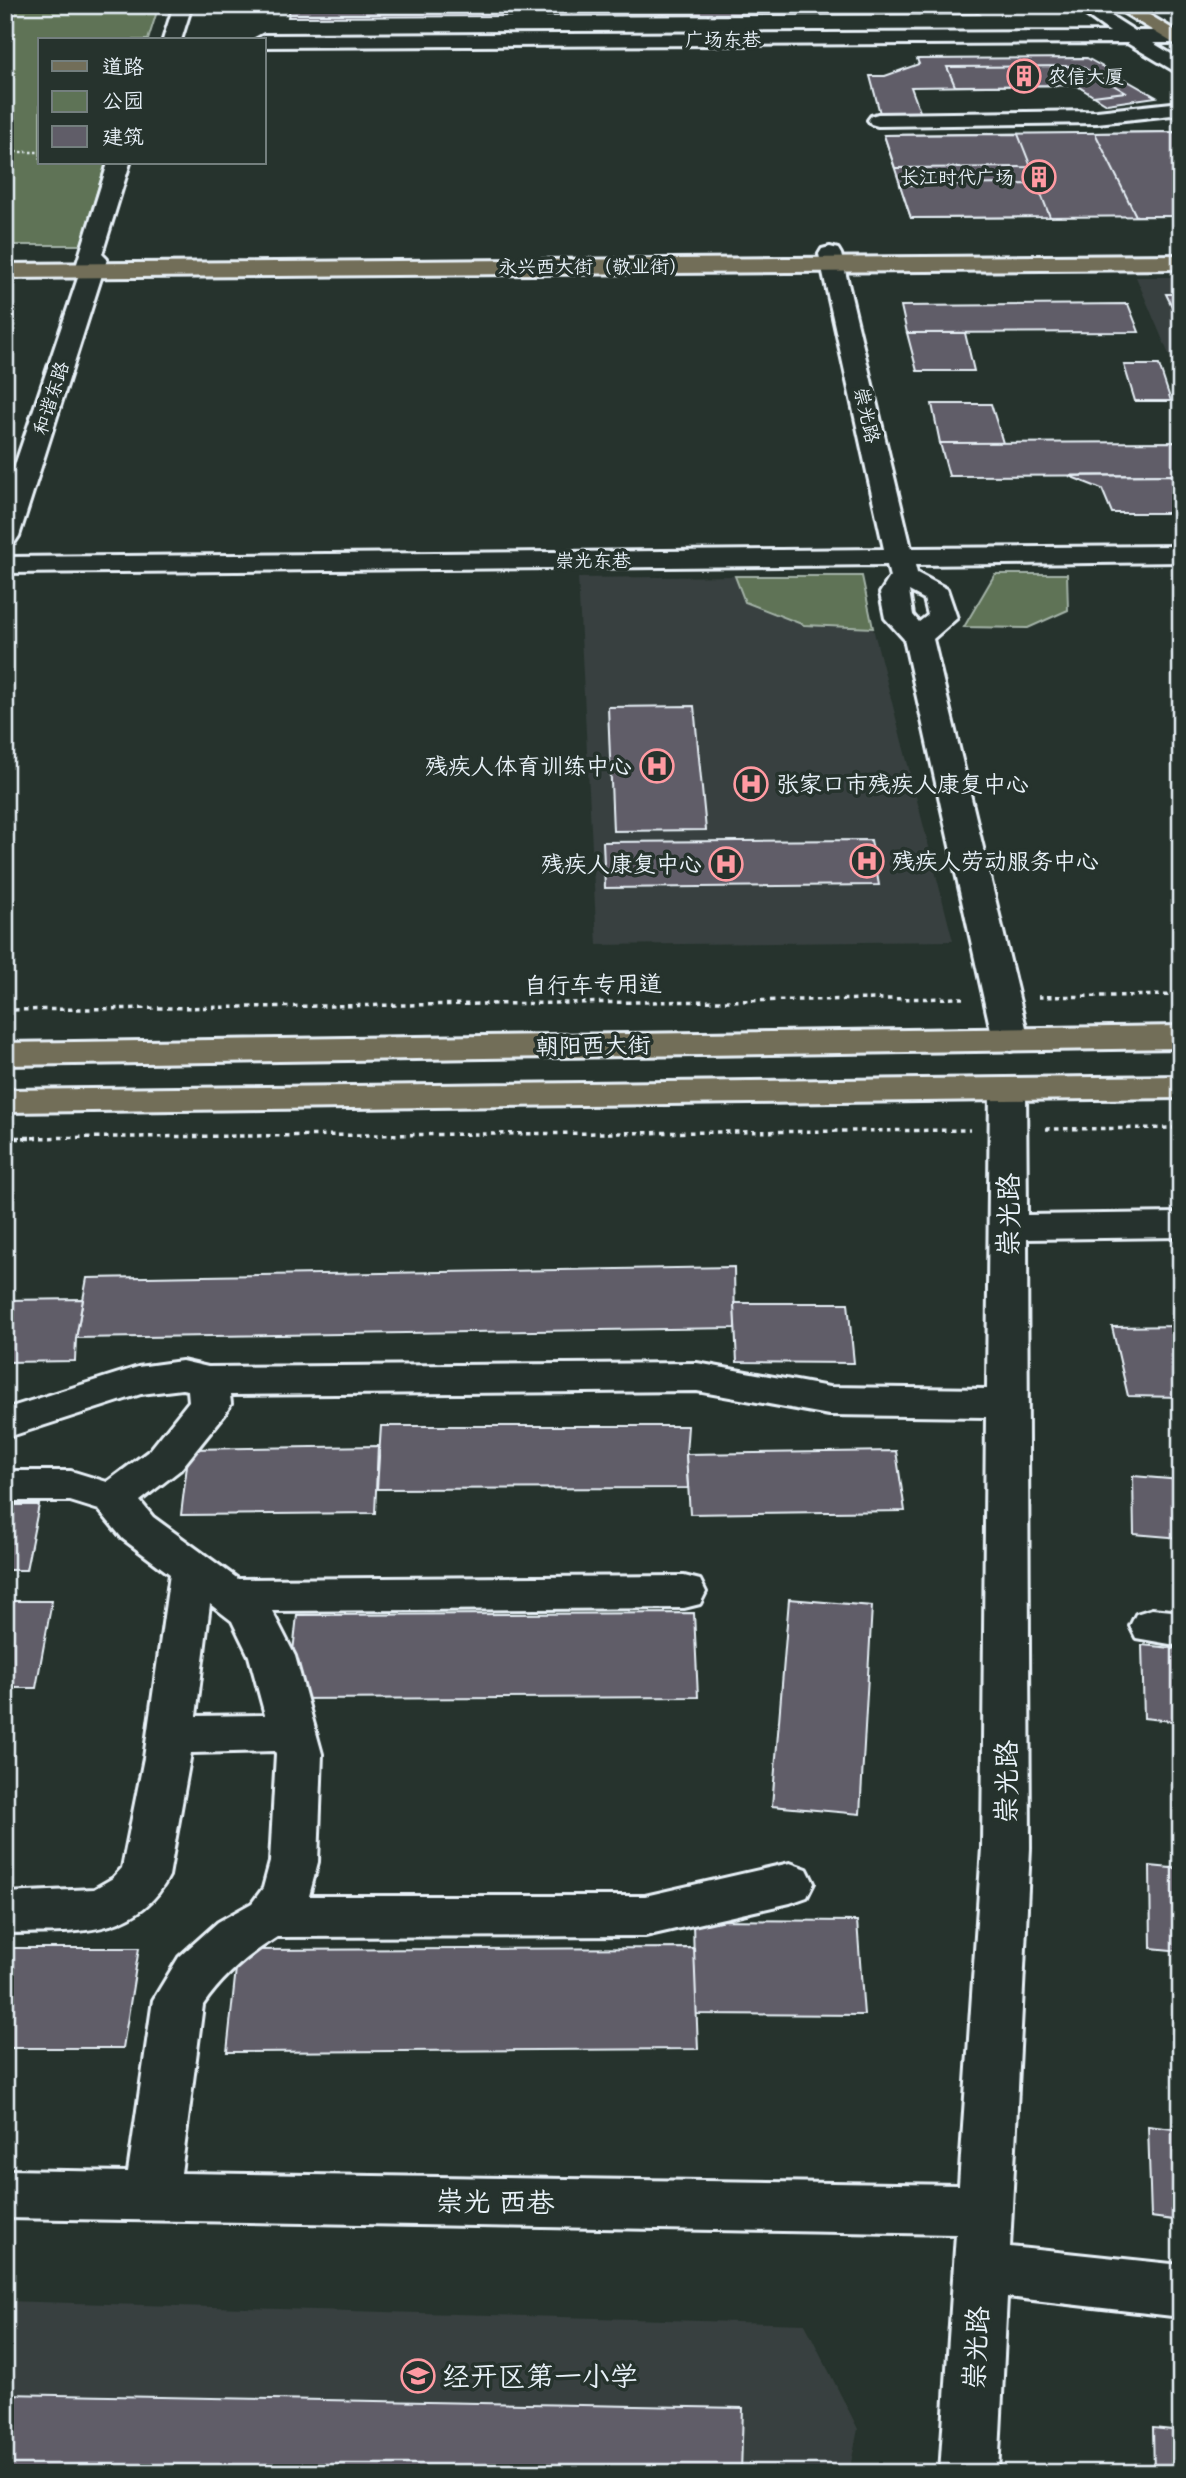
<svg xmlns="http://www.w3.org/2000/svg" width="1186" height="2478" font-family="Sriracha,'LXGW WenKai TC',sans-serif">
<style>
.built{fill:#37403f}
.green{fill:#5e7356;stroke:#a3b2a7;stroke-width:2}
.building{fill:#605d68;stroke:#e8f1f8;stroke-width:2}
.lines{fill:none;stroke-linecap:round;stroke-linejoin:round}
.minor-casing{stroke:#e8f1f8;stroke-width:6}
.major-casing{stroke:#e8f1f8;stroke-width:6}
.path-far2{stroke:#e8f1f8;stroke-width:2.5;stroke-dasharray:2.5 2.5;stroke-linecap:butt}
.path-far1{stroke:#e8f1f8;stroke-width:3.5;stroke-dasharray:4.5 4.5;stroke-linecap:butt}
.path{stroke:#e8f1f8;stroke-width:4.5;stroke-dasharray:5 5;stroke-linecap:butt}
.minor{fill:#26332d;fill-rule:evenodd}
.major{fill:#726e59;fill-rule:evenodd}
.labels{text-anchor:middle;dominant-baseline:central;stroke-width:7;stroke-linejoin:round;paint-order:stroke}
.far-street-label{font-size:19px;fill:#e8f1f8;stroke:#26332d}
.far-poi-label{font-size:19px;fill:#e8f1f8;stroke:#26332d;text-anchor:start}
.poi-label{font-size:23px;fill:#e8f1f8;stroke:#26332d;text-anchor:end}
.street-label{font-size:23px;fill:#e8f1f8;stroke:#26332d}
.near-street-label{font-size:28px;fill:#e8f1f8;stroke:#26332d}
.near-poi-label{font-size:28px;fill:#e8f1f8;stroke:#26332d;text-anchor:start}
</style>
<rect width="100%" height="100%" fill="#26332d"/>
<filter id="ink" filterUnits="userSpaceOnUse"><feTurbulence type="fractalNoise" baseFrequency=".0143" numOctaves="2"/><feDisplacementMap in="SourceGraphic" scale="14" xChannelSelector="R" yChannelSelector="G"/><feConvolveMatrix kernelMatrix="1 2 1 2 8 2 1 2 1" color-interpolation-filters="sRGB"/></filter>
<g filter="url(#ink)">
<!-- built -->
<g class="built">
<polygon points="1136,277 1181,277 1181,383"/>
<polygon points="735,576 745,602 803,625 873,628 953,941 597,945 578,578"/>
<polygon points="5,2301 805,2324 858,2429 849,2473 5,2473"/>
</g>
<!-- green -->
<g class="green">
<polygon points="5,5 159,5 148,40 40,40 40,163 106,163 81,245 5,245"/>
<polygon points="995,574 1067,574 1068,610 1028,628 964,627"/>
<polygon points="735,576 862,576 873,628 804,625 745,602"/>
</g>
<!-- building -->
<g class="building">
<polygon points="291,5 966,5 979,14 288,17"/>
<polygon points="1087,58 1156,97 1107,104 1076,85 911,87 922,117 881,117 870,76 885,76 919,64 917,59"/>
<polygon points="1081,66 1125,92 1093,96 1076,85 955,86 947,67"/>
<polygon points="1181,132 1181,216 911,218 884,135"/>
<polygon points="1181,132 1181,216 1136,216 1095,133"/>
<polygon points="1018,134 1031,167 895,168 884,135"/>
<polygon points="1037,184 1050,217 911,218 900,185"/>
<polygon points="1166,294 1181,294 1181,321 1179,321"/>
<polygon points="1128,304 1139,332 907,333 901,306"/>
<polygon points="907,333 965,333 974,371 917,371"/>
<polygon points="1124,365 1159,365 1171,401 1135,401"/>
<polygon points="932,404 991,404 1003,443 940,443"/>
<polygon points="1181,442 1181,475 949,476 940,443"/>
<polygon points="1181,475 1181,513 1112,513 1102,489 1069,476"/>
<polygon points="694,706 706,830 613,831 608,707"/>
<polygon points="871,840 879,885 605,888 603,842"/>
<polygon points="734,1267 735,1328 76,1338 87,1278"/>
<polygon points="83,1299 76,1338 75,1361 5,1362 5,1300"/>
<polygon points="734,1303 848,1303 854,1363 737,1362"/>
<polygon points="1181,1326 1181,1397 1128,1396 1112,1327"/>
<polygon points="381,1426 688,1426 686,1454 688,1488 377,1489"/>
<polygon points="378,1446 375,1513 181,1515 189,1449"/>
<polygon points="896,1451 905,1511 690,1514 686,1454"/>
<polygon points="1133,1476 1181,1480 1181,1538 1134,1534"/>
<polygon points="5,1505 39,1505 26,1570 5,1570"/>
<polygon points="789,1599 872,1606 860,1814 772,1806"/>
<polygon points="5,1601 52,1601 36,1688 5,1688"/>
<polygon points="694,1613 698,1697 288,1699 297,1615"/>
<polygon points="1142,1645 1181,1649 1181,1722 1144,1718"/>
<polygon points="1150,1866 1181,1869 1181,1951 1151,1948"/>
<polygon points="693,1920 857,1921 864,2015 695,2014"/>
<polygon points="5,1948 139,1948 123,2048 5,2048"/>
<polygon points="694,1948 698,2049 227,2052 238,1950"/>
<polygon points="1148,2126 1181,2130 1181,2221 1151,2217"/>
<polygon points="5,2394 743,2408 741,2473 5,2473"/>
<polygon points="1153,2428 1181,2431 1181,2473 1154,2473"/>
</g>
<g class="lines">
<defs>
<g id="minor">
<polygon points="174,5 192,5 181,40 163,40"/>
<polygon points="1072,5 1094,5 1135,31 1181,31 1181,43 1153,43 1181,60 1181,75 1127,43 264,47 264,40 255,40 264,35 1110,32"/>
<polygon points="1181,102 1181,114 1097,123 878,126 871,124 868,120 871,116 878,114 1097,111"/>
<polygon points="108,163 130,163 102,254 107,259 19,536 15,542 5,544 5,495 79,275 75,270"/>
<path d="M830 247 838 249 841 254 911 548 1181 546V562L915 565 917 573 947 589 957 618 933 639 1029 1040 1023 1047 1011 1051 999 1047 993 1040 904 639 885 618 880 593 890 577 887 565 5 573V557L884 549 819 254 822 249ZM909 591 924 599 928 615 919 622 913 615Z"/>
<path d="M1008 1078 1021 1081 1026 1089 1027 1215 1181 1213V1237L1027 1239 1030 1848 1010 2247 1181 2265V2317L1007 2297 998 2473H940L956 2234 5 2218V2170L128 2172 153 2000 179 1957 218 1922 252 1903 263 1888 270 1862 276 1754 275 1751 191 1753 169 1876C136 1941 67 1931 5 1933V1893L94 1889 113 1878 122 1868 144 1758 170 1574 123 1539 99 1510 70 1501H5V1471H71L107 1482 150 1450 189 1401 188 1390 182 1389 141 1394 5 1438V1409L138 1367 182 1361 208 1367 697 1363 829 1387 987 1389 990 1089 995 1081ZM697 1391 829 1415 986 1417 982 1848 959 2185 181 2173 203 2005C222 1977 248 1955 277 1937L645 1936 790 1903 807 1897 814 1883 807 1869 790 1863 645 1896H309L318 1862 322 1754 295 1656 272 1611 684 1608 700 1604 706 1592 700 1580 684 1576 238 1579 153 1517 140 1501 180 1470 225 1414 231 1404 230 1395ZM210 1604 232 1621 249 1656 265 1715 196 1716Z"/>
<polygon points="1152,1609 1181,1612 1181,1646 1136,1638 1130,1626 1136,1614"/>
</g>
<g id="major">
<polygon points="1111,5 1133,5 1181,34 1181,48"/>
<polygon points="1181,255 1181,269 5,278 5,264"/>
<polygon points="1181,1026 1181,1048 5,1065 5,1043"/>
<polygon points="1181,1076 1181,1098 5,1112 5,1090"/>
</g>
</defs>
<!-- minor casing -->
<use href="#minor" class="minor-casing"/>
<!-- major casing -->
<use href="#major" class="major-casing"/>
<!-- path-far2 -->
<polyline class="path-far2" points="5,152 40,152"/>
<!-- path-far1 -->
<g class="path-far1">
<polyline points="1038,997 1181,995"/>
<polyline points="5,1010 963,998"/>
<polyline points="1046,1129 1181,1128"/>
<polyline points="5,1138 970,1130"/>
</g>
<!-- path -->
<polyline class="path" points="5,1138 37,1138"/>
<!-- minor -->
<use href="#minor" class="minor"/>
<!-- major -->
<use href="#major" class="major"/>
</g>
</g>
<!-- icons -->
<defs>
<symbol id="building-ring" viewBox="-11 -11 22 22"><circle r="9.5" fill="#26332d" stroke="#ff9aa2" stroke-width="1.5"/><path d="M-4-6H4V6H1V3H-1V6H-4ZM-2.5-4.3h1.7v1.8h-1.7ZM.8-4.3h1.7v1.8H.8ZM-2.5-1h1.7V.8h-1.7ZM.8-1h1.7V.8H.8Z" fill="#ff9aa2"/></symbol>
<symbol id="hospital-ring" viewBox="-11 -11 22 22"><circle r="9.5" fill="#26332d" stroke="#ff9aa2" stroke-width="1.5"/><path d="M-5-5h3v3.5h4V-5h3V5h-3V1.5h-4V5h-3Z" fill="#ff9aa2"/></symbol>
<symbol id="school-ring" viewBox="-11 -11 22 22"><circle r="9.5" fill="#26332d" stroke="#ff9aa2" stroke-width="1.5"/><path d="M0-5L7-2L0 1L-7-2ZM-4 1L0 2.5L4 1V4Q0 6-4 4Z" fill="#ff9aa2"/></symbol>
</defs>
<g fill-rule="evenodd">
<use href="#building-ring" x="1005" y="57" width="38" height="38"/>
<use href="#building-ring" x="1020" y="158" width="38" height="38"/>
<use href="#hospital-ring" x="638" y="747" width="38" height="38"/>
<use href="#hospital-ring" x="732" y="765" width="38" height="38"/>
<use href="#hospital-ring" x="848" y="842" width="38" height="38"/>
<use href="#hospital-ring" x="707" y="845" width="38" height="38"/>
<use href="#school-ring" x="399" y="2357" width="38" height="38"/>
</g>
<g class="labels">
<!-- far-street labels -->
<g class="far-street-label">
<text x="723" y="39">广场东巷</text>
<text x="593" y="266">永兴西大街（敬业街）</text>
<text transform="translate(51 398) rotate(-72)">和谐东路</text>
<text transform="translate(867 415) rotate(77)">崇光路</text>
<text x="593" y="560">崇光东巷</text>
</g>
<!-- far-poi labels -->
<g class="far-poi-label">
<text x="1048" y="76">农信大厦</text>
<text x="1014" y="177" text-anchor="end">长江时代广场</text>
</g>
<!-- poi labels -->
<g class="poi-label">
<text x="632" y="766">残疾人体育训练中心</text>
<text x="776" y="784" text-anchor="start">张家口市残疾人康复中心</text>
<text x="892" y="861" text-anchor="start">残疾人劳动服务中心</text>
<text x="702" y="864">残疾人康复中心</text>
</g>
<!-- street labels -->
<g class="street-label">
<text transform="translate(593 985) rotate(-1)">自行车专用道</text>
<text transform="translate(593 1046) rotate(-1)">朝阳西大街</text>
</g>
<!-- near-street labels -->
<g class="near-street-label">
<text transform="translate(1008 1215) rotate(-90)">崇光路</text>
<text transform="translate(1006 1782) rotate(-90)">崇光路</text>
<text transform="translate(495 2202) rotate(1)">崇光 西巷</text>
<text transform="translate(976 2348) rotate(-87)">崇光路</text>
</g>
<!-- near-poi labels -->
<g class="near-poi-label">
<text x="442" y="2376">经开区第一小学</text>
</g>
</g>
<!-- margin -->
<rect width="1186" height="2478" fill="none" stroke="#26332d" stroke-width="28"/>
<rect x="14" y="14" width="1158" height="2450" fill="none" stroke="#e8f1f8" stroke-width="2.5" filter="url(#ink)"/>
<!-- legend -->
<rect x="38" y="38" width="228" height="126" fill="#26332d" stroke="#747f7e" stroke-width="2"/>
<rect x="52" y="61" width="35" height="10" fill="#726e59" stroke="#747f7e" stroke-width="2"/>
<text x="102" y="74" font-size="21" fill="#e8f1f8">道路</text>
<rect x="52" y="91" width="35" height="21" fill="#5e7356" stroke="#747f7e" stroke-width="2"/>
<text x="102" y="108" font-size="21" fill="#e8f1f8">公园</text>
<rect x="52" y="126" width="35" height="21" fill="#605d68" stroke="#747f7e" stroke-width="2"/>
<text x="102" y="144" font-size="21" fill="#e8f1f8">建筑</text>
</svg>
